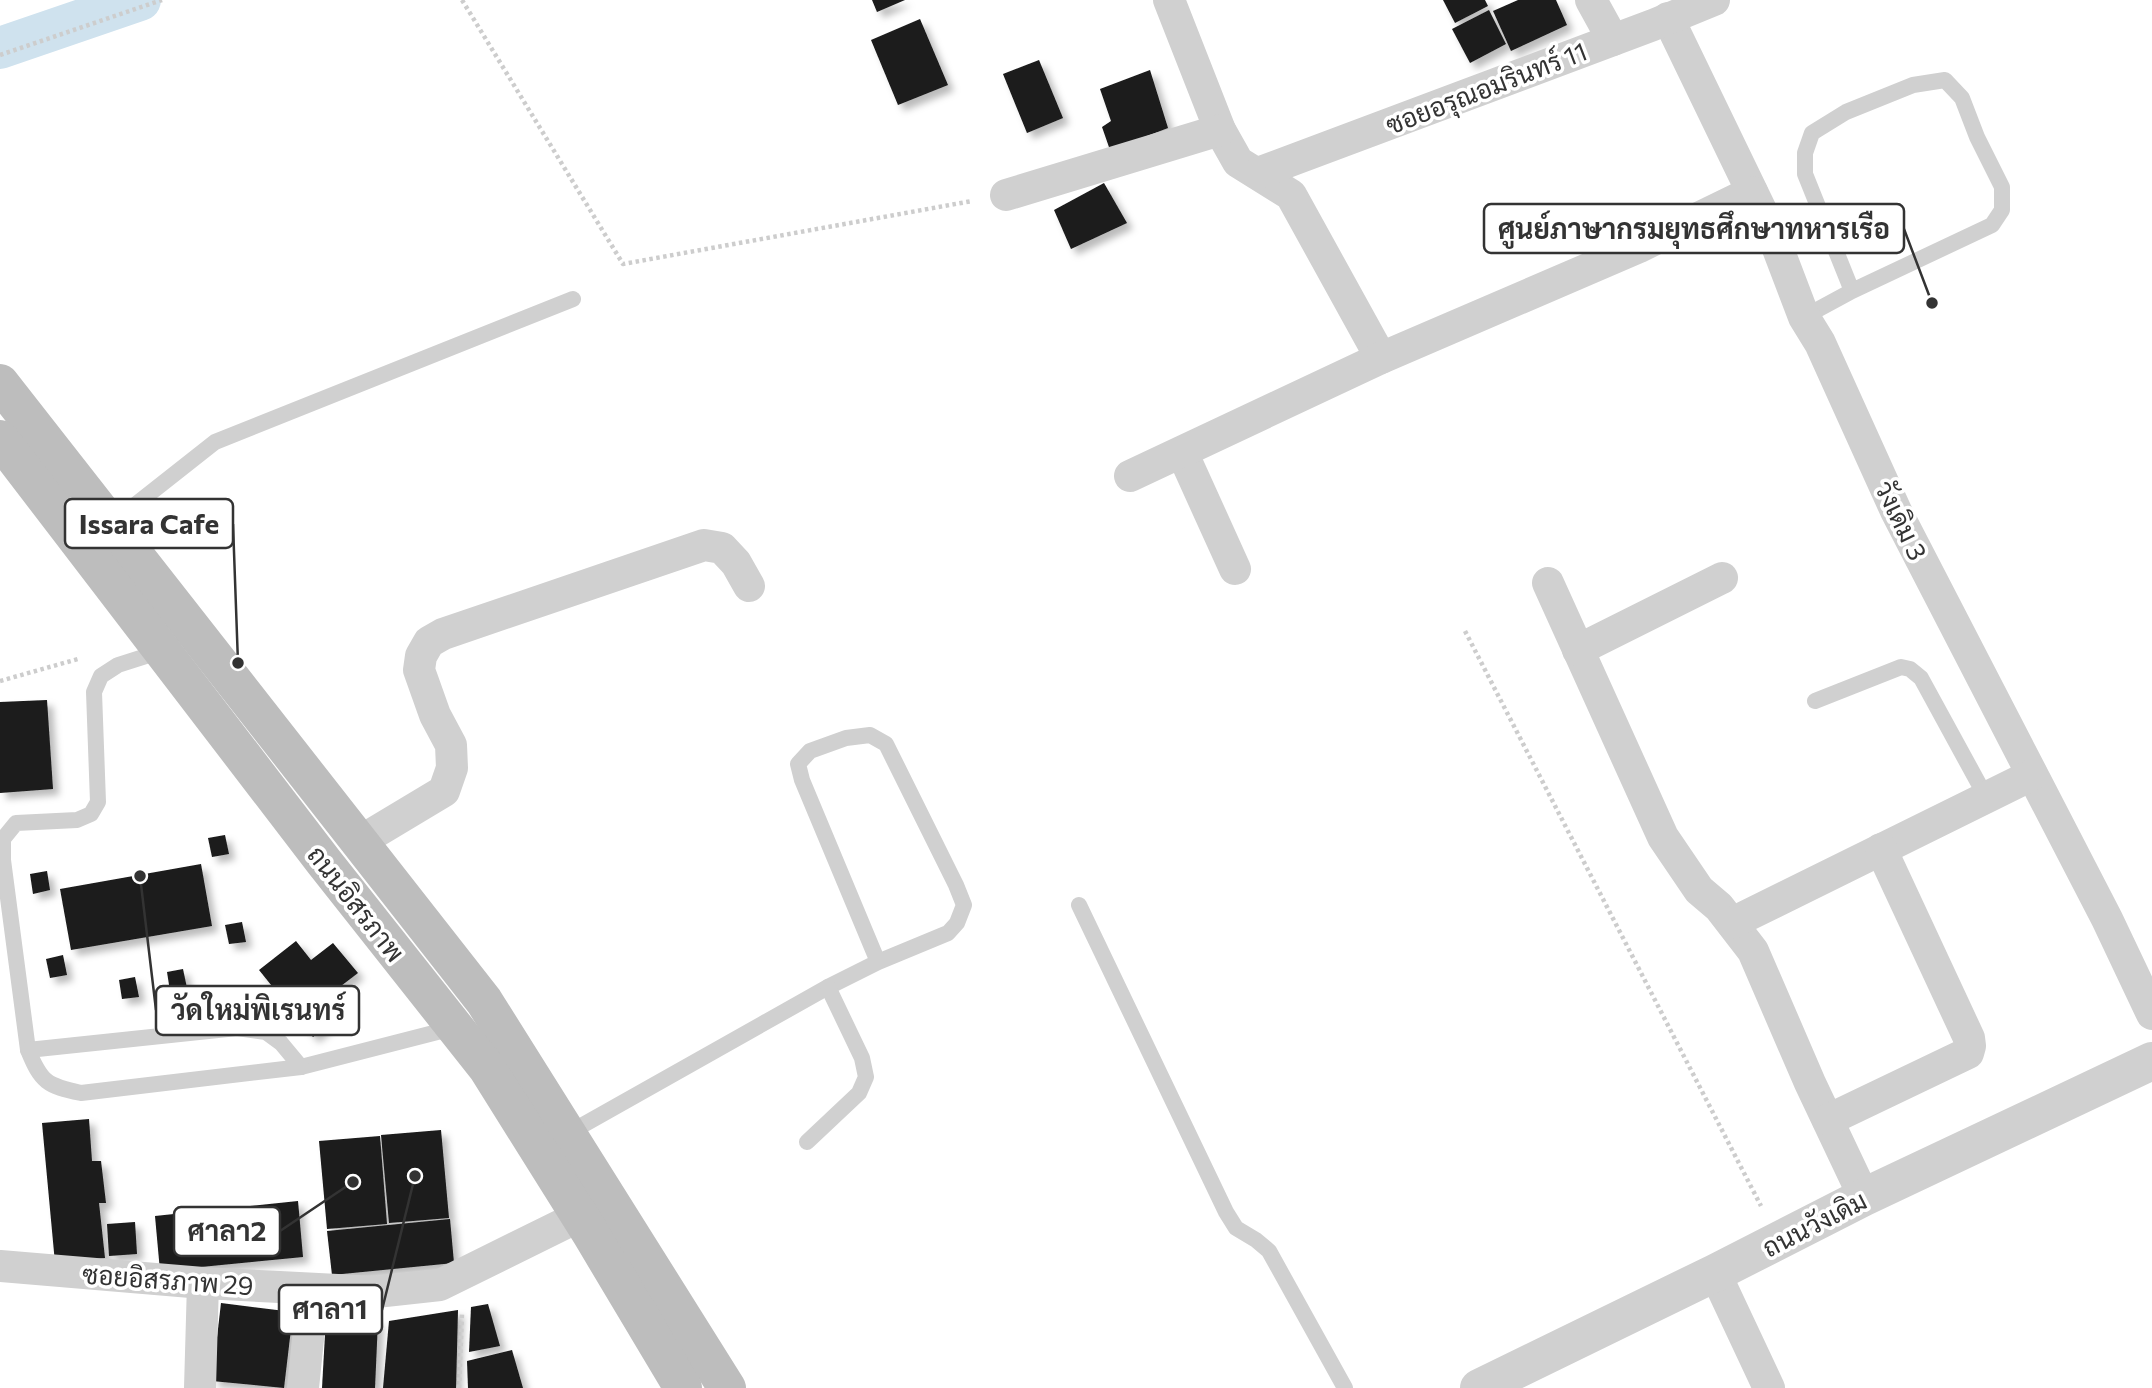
<svg xmlns="http://www.w3.org/2000/svg" width="2152" height="1388" font-family="Commissioner,Sarabun,sans-serif">
<style>
.lines{fill:none;stroke-linecap:round;stroke-linejoin:round}
.canal{stroke:#cfe2ee;stroke-width:42}
.building{fill:#1a1a1a;filter:url(#shadow)}
.path{stroke:#cdcdcd;stroke-width:4.5;stroke-dasharray:3.5 3.5;stroke-linecap:butt}
.service{stroke:#d0d0d0;stroke-width:16}
.minor{stroke:#d0d0d0;stroke-width:32}
.tertiary{stroke:#d0d0d0;stroke-width:38}
.secondary{stroke:#bdbdbd;stroke-width:38}
.labels{text-anchor:middle;dominant-baseline:central;stroke-width:7;stroke-linejoin:round;paint-order:stroke}
.street-label{font-size:26px;fill:#333;stroke:#fff}
.leader{fill:none;stroke:#333;stroke-width:2.5}
.callout-dot{fill:#333;stroke:#fff;stroke-width:2.5}
.callout{fill:#fff;stroke:#333;stroke-width:2.5}
.callout-label{font-size:28px;text-anchor:middle;font-weight:bold;fill:#333}
</style>
<defs>
<filter id="shadow"><feDropShadow dx="6" dy="6" stdDeviation="3.5" flood-color="#0004"/></filter>
</defs>
<rect width="100%" height="100%" fill="#fff"/>
<g class="lines">
<!-- canal -->
<polyline class="canal" points="0,48 140,0"/>
</g>
<!-- building -->
<g class="building">
<polygon points="872,0 905,0 877,12"/>
<polygon points="1443,0 1485,0 1488,6 1455,23"/>
<polygon points="1518,0 1556,0 1567,25 1511,51 1493,11"/>
<polygon points="1489,10 1506,44 1470,63 1452,29"/>
<polygon points="920,19 948,85 898,105 871,40"/>
<polygon points="1039,60 1063,118 1027,133 1003,74"/>
<polygon points="1150,70 1168,128 1110,150 1102,127 1111,121 1100,89"/>
<polygon points="1104,183 1127,223 1071,249 1054,210"/>
<polygon points="47,700 53,789 0,793 0,702"/>
<polygon points="225,835 229,854 212,857 208,838"/>
<polygon points="201,864 212,926 71,950 60,889"/>
<polygon points="47,871 50,890 33,894 30,874"/>
<polygon points="242,922 246,942 229,944 225,925"/>
<polygon points="296,941 311,960 333,943 358,973 337,989 351,1006 313,1037 259,970"/>
<polygon points="63,955 67,975 50,978 46,959"/>
<polygon points="183,969 187,988 170,991 167,972"/>
<polygon points="135,977 139,997 122,999 119,980"/>
<polygon points="89,1119 92,1161 101,1161 106,1203 99,1203 105,1258 55,1263 42,1123"/>
<polygon points="441,1130 449,1218 389,1223 381,1135"/>
<polygon points="380,1136 387,1224 327,1229 319,1141"/>
<polygon points="298,1201 303,1257 160,1271 155,1216"/>
<polygon points="450,1219 454,1263 332,1275 327,1231"/>
<polygon points="135,1222 137,1254 109,1256 107,1224"/>
<polygon points="221,1303 293,1312 284,1388 212,1381"/>
<polygon points="488,1304 500,1346 469,1352 471,1307"/>
<polygon points="458,1310 456,1388 383,1388 389,1321"/>
<polygon points="326,1317 378,1320 375,1388 322,1388"/>
<polygon points="512,1350 523,1388 468,1388 467,1361"/>
</g>
<g class="lines">
<!-- path -->
<g class="path">
<polyline points="462,0 623,264 972,201"/>
<polyline points="0,55 162,0"/>
<polyline points="1465,631 1761,1206"/>
<polyline points="0,681 78,659"/>
<polyline points="459,1388 462,1314"/>
</g>
<!-- service -->
<g class="service">
<polyline points="1804,317 1852,291 1992,225 2002,210 2002,187 1977,137 1962,98 1945,80 1913,85 1846,112 1812,133 1805,153 1805,174 1852,291"/>
<polyline points="111,524 215,442 573,299"/>
<path d="M162 651 118 665 101 676 94 692 98 802 91 814 77 820 16 823 3 839V860L28 1050C41 1082 47 1086 81 1093L301 1067 453 1028"/>
<polyline points="1815,701 1901,667 1910,669 1921,678 1986,797"/>
<polyline points="1079,905 1226,1212 1236,1228 1256,1240 1269,1251 1345,1388"/>
<polyline points="28,1050 237,1028 266,1032 281,1043 301,1067"/>
<polyline points="567,1134 828,987 878,962 802,780 798,764 810,751 846,738 870,735 886,744 956,885 964,905 957,923 948,933 878,962"/>
<polyline points="807,1142 859,1093 866,1077 862,1058 828,987"/>
</g>
<!-- minor -->
<g class="minor">
<polyline points="1169,0 1220,130 1238,162 1291,195 1381,358"/>
<polyline points="1591,0 1613,40"/>
<polyline points="1668,18 1772,233 1804,317 1820,343 1896,511 2107,919 2152,1014"/>
<polyline points="1258,173 1653,25 1714,0"/>
<polyline points="1006,195 1220,130"/>
<polyline points="1182,452 1235,569"/>
<polyline points="1130,476 1381,358 1639,247 1752,192"/>
<polyline points="1548,583 1663,837 1699,890 1719,907 1753,951 1810,1083 1864,1197"/>
<polyline points="1578,650 1722,578"/>
<polyline points="359,842 444,791 452,768 451,745 435,715 419,670 421,656 429,642 443,634 704,545 722,548 736,563 749,586"/>
<polyline points="1732,923 2032,775"/>
<polyline points="1828,1120 1968,1053 1970,1046 1969,1038 1881,849"/>
<polyline points="0,1266 203,1283 376,1292 440,1285 602,1205"/>
<polyline points="1715,1273 1769,1388"/>
<polyline points="200,1388 203,1283"/>
<polyline points="303,1388 313,1290"/>
</g>
<!-- tertiary -->
<polyline class="tertiary" points="1479,1388 1715,1273 1864,1197 2152,1061"/>
<!-- secondary -->
<g class="secondary">
<polyline points="0,383 484,1001 727,1388"/>
<polyline points="0,439 324,862 487,1068 591,1234 683,1388"/>
</g>
</g>
<g class="labels">
<!-- street labels -->
<g class="street-label">
<text transform="translate(1486 87) rotate(-21)">ซอยอรุณอมรินทร์ 11</text>
<text transform="translate(1902 520) rotate(64)">วังเดิม 3</text>
<text transform="translate(357 903) rotate(52)">ถนนอิสรภาพ</text>
<text transform="translate(1814 1223) rotate(-27)">ถนนวังเดิม</text>
<text transform="translate(168 1279) rotate(4)">ซอยอิสรภาพ 29</text>
</g>
</g>
<!-- callouts -->
<path class="leader" d="M1932 303L1904 229M238 663L233 524M140 876L156 1010M353 1182L280 1231M415 1176L382 1310"/>
<g class="callout-dot">
<circle cx="1932" cy="303" r="7"/>
<circle cx="238" cy="663" r="7"/>
<circle cx="140" cy="876" r="7"/>
<circle cx="353" cy="1182" r="7"/>
<circle cx="415" cy="1176" r="7"/>
</g>
<g class="callout">
<rect x="1484" y="204" width="420" height="49" rx="7"/>
<rect x="65" y="499" width="168" height="49" rx="7"/>
<rect x="156" y="986" width="203" height="49" rx="7"/>
<rect x="174" y="1207" width="106" height="49" rx="7"/>
<rect x="279" y="1285" width="103" height="49" rx="7"/>
</g>
<g class="callout-label">
<text x="1694" y="239">ศูนย์ภาษากรมยุทธศึกษาทหารเรือ</text>
<text x="149" y="534">Issara Cafe</text>
<text x="258" y="1020">วัดใหม่พิเรนทร์</text>
<text x="227" y="1241">ศาลา2</text>
<text x="330" y="1319">ศาลา1</text>
</g>
</svg>
